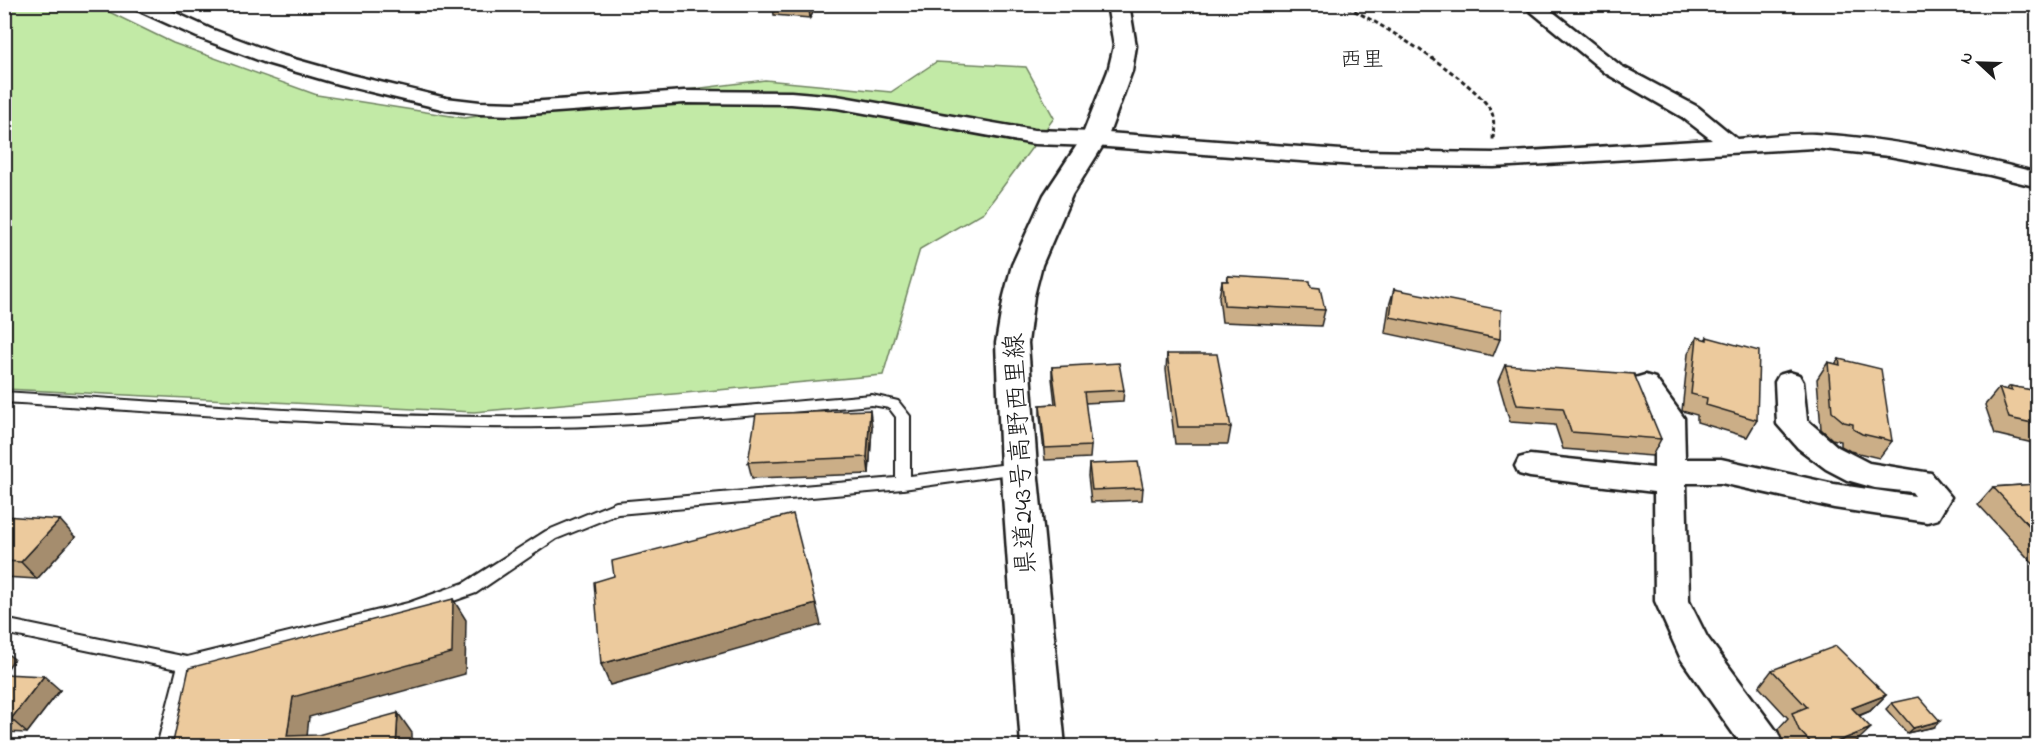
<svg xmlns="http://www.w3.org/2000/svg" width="2042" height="751" font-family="'Indie Flower','Klee One',sans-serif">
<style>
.green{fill:#c2eaa6;stroke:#6f8361;stroke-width:1.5}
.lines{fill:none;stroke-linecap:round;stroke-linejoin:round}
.lane-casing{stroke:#1c1c1c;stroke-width:4}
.street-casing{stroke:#1c1c1c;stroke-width:5}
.secondary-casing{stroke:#1c1c1c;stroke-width:5}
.path{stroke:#1c1c1c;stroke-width:3;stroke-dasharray:4.5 3;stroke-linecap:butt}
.lane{fill:#fff;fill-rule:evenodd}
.street{fill:#fff;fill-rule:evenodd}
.secondary{fill:#fff;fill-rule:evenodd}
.wall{fill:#cbae87;stroke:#1c1c1c;stroke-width:1.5}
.shaded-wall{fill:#a58d6e;stroke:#1c1c1c;stroke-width:1.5}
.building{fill:#ecca9d;stroke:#1c1c1c;stroke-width:1.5}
.labels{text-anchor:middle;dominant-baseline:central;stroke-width:4.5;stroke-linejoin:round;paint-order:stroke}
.far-neighbourhood-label{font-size:22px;fill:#1c1c1c;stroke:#fff}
.street-label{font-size:26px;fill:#1c1c1c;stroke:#fff}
</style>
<rect width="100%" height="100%" fill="#fff"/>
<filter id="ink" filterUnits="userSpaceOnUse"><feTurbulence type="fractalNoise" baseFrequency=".0167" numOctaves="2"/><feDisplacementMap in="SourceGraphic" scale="12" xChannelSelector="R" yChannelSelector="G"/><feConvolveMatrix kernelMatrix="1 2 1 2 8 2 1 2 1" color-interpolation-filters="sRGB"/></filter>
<g filter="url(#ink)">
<!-- green -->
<polygon class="green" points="5,5 95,5 173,43 317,95 464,118 765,80 891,92 936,62 1026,67 1054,118 984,212 920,249 883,375 474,412 5,389"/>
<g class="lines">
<defs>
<path id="lane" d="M4 392C185 403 366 419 547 417 656 416 764 404 872 395L898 401 910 416V476L1017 463 1022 464 1024 468 1022 472 1017 473 903 489 618 514 556 539 476 593 408 617 194 670 175 746H157L177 669 4 633V619L187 657 408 603 464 583 546 531 616 502 896 478V417L889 408 872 405C764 414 656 426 547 427 366 429 185 413 4 402Z"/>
<g id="street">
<path d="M131 4H156L211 29 280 55 351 75 446 98 480 102 515 103 684 91 791 92 837 96 1034 130 1094 132 1355 151 1494 153 1712 140 1682 117 1607 74 1522 4H1543L1621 66 1698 107 1737 139C1763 137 1789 133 1815 134 1890 138 1966 154 2038 173V187L1990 175 1889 156 1814 148 1494 167 1355 165 1094 146 1034 144 837 108 791 104 684 103 515 115 480 114 446 110 338 84 266 63 197 37 133 8Z"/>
<polygon points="1789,372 1799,375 1803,382 1807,420 1838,447 1869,463 1931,473 1951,497 1938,519 1927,522 1834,508 1721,483 1686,483 1689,601 1707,637 1778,733 1783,746 1742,746 1681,659 1655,601 1654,492 1530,477 1519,474 1515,466 1519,458 1530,455 1654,468 1654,419 1631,385 1635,378 1645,375 1655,378 1679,411 1684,418 1685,459 1721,459 1834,484 1915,496 1912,492 1875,488 1847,480 1826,469 1798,448 1777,424 1775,382 1779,375"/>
</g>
<polygon id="secondary" points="1107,4 1129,4 1136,46 1132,71 1107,139 1072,195 1042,265 1034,296 1028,343 1037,468 1065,746 1021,746 1001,468 996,343 1004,296 1012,265 1044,195 1081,139 1108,71 1114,46"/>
</defs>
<!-- lane casing -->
<use href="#lane" class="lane-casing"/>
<!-- street casing -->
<use href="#street" class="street-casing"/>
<!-- secondary casing -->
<use href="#secondary" class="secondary-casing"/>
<!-- path -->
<path class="path" d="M1341 4C1372 18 1480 83 1492 113 1495 120 1493 133 1493 141"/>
<!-- lane -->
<use href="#lane" class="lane"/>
<!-- street -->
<use href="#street" class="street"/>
<!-- secondary -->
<use href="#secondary" class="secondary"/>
</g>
<!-- wall -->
<g class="wall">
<polygon points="773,4 818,4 810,18 774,15 773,6"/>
<polygon points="1228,276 1311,287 1325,310 1321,326 1222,322 1219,297 1222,281 1227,281"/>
<polygon points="1394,289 1500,339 1493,356 1385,333 1389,306"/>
<polygon points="1697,337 1705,340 1707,337 1757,420 1747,437 1697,422 1697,415 1682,411 1688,354"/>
<polygon points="1167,354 1231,427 1228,444 1175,444 1166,370"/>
<polygon points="1839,359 1892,441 1879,458 1850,451 1841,446 1841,441 1832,439 1821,429 1817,379 1828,362 1835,364"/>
<polygon points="1505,365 1661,439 1652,456 1563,449 1555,425 1510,422 1498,381"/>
<polygon points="1052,367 1124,390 1123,401 1085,403 1091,446 1090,458 1045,460 1040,416 1040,405 1055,404 1052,378"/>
<polygon points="2010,386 2037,391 2037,444 1995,434 1985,405 1999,388 2006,390"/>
<polygon points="872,427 869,474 752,478 748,462"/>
<polygon points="1089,464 1143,488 1142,500 1091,502 1088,476"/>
<polygon points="2037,484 2037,568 1978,504 1993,487"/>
<polygon points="4,516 75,537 37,579 4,577"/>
<polygon points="1772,670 1886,695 1870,711 1859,716 1855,743 1848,747 1785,747 1778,729 1788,718 1759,687"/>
<polygon points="4,674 60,690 27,733 4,732"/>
<polygon points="1892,703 1934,727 1907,733 1886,709"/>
</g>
<!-- shaded-wall -->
<g class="shaded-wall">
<polygon points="811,4 818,4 810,18 809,8"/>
<polygon points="870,410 872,427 869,474 867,457"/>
<polygon points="60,520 75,537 37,579 21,562"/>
<polygon points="453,599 466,620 465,674 309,717 306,747 287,736 293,697"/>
<polygon points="816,604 821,625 610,685 601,664"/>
<polygon points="4,651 14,659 4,674"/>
<polygon points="44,676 60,690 27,733 11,719"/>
<polygon points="1886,695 1870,711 1837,724 1852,708"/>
<polygon points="398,713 412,733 412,747 396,747"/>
<polygon points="1940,721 1934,727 1907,733 1913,728"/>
<polygon points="1871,728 1855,743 1848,747 1824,747"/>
</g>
<!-- building -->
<g class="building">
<polygon points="773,4 811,4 809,8 773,6"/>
<polygon points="1228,276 1310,281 1311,287 1320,288 1325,310 1224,305 1222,281 1228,281"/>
<polygon points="1394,289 1501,310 1500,339 1390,317"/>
<polygon points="1697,337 1707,340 1707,337 1759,351 1757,420 1706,405 1707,398 1691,394"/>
<polygon points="1167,354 1217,354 1231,427 1178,427"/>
<polygon points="1839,359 1881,369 1892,441 1862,434 1853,429 1853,424 1844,422 1832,412 1828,362 1840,365"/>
<polygon points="1119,363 1124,390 1084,392 1091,446 1045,448 1040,405 1057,404 1052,367"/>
<polygon points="1505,365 1634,374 1661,439 1571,432 1563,408 1517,405"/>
<polygon points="2010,386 2037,391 2037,424 2009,418 1999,388 2012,391"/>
<polygon points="870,410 867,457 748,462 756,414"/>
<polygon points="1138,462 1143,488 1092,490 1089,464"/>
<polygon points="2037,484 2037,534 1993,487"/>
<polygon points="793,514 816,604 601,664 594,582 614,576 612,561"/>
<polygon points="4,516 60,520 21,562 4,561"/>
<polygon points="453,599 452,653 293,697 287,736 318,735 398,713 396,747 172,747 189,668"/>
<polygon points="1836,646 1886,695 1852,708 1871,728 1824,747 1815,747 1799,730 1792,713 1807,707 1772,670"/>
<polygon points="4,674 44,676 11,719 4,719"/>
<polygon points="1919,697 1940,721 1913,728 1892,703"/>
</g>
</g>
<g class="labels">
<!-- far-neighbourhood labels -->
<g class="far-neighbourhood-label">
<text x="1362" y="61">西里</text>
</g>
<!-- street labels -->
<g class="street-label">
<text transform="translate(1022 454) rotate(-93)">県道243号高野西里線</text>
</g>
</g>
<!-- margin -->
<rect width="2042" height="751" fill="none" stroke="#fff" stroke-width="24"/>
<rect x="12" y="12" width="2018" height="727" fill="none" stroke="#1c1c1c" stroke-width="2" filter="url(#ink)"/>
<!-- north arrow -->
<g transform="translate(1979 63) rotate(292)" stroke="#ffffff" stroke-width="4.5" paint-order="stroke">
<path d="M0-4.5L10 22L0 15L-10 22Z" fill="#1c1c1c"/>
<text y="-9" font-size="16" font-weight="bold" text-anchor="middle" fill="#1c1c1c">N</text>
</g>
</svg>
